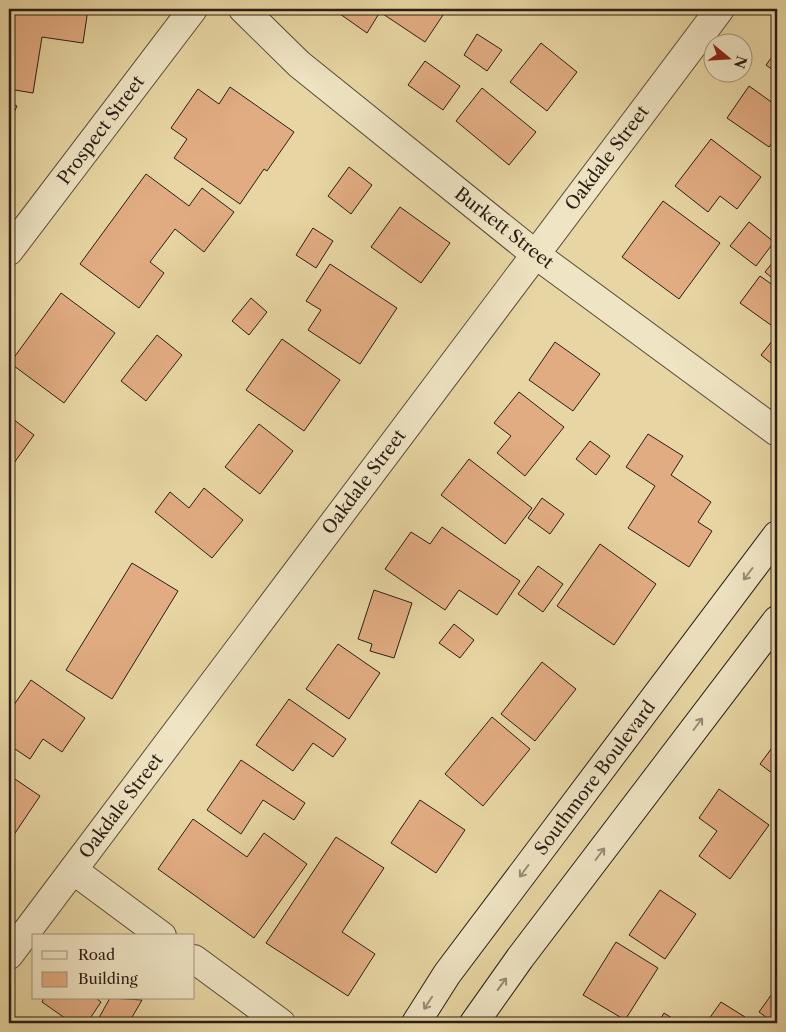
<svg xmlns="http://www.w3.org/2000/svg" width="786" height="1032" font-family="'Libre Caslon Text',serif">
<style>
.building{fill:#e2ac82;stroke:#2c1d16}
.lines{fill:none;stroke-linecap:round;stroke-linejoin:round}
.street-casing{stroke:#5b4b39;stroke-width:30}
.secondary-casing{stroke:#2c1d16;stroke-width:30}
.street{stroke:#efe4c3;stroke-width:28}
.secondary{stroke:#efe4c3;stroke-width:28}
.oneway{stroke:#978a75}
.labels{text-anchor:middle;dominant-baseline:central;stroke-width:4;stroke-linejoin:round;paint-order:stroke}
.street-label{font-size:18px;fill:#2c1d16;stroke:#efe4c3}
</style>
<rect width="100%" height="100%" fill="#e7d6a3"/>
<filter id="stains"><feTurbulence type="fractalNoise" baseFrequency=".004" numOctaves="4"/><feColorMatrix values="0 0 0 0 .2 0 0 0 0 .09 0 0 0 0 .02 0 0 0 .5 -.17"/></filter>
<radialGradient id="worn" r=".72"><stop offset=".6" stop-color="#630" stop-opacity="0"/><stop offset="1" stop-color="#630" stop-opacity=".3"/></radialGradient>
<!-- building -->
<g class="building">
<polygon points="9,9 88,9 83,43 42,37 33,93 9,89"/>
<polygon points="333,9 447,9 425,42 380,12 367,33"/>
<polygon points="477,34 502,50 487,71 464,55"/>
<polygon points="541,43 577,72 547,111 510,82"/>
<polygon points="777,50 777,73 766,65"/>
<polygon points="425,61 460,86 443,110 408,85"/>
<polygon points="749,86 777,106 777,136 769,147 727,118"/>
<polygon points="230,87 294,132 267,171 264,169 240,204 174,158 187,139 171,128 198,89 219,104"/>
<polygon points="482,88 536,132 509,165 456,121"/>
<polygon points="9,102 17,106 9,123"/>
<polygon points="711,139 761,177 737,209 720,196 708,212 675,186"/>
<polygon points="349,167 372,185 351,214 328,196"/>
<polygon points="146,174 189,206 202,188 234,212 204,252 175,229 150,262 164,273 139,308 80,264"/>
<polygon points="663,201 720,243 679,299 622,257"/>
<polygon points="400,207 450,243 421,283 371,247"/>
<polygon points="749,222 774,242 756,266 730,246"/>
<polygon points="313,228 333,241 316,268 296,255"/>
<polygon points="777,257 777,282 765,272"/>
<polygon points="330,264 397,308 360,364 308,330 321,310 306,301"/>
<polygon points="760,276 777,288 777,324 775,328 740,303"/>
<polygon points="61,293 115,333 64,403 10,363"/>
<polygon points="251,298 267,312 249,335 232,321"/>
<polygon points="157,335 182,355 146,401 121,381"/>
<polygon points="777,335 777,368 761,355"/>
<polygon points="282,339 340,380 304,431 246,390"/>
<polygon points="555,342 600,374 573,411 529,380"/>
<polygon points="519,392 564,427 525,476 497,453 511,436 494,423"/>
<polygon points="9,416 34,435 9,470"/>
<polygon points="259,424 293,451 260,494 225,467"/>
<polygon points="648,434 683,456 671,475 711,502 698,522 712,531 689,567 628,528 655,486 626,467"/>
<polygon points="590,441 610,456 596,475 576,459"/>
<polygon points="469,459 532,508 505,544 441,495"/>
<polygon points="204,488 243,520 212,558 155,512 170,492 189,508"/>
<polygon points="542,498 564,514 550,534 528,518"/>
<polygon points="442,527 520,581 497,615 459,590 445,610 385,569 411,532 430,544"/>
<polygon points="600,544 656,584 614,645 557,606"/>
<polygon points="132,563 178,591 112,699 66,670"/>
<polygon points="538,566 563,584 543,612 518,594"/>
<polygon points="374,590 412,603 394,658 370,651 372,644 358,639"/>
<polygon points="454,624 474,640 460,658 439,643"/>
<polygon points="338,644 380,673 349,719 306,689"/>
<polygon points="542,662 576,689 535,741 501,714"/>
<polygon points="31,680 85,718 62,752 43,739 30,759 9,745 9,712"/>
<polygon points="289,699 346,739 333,757 313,743 293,771 256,745"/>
<polygon points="492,717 530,749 483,806 445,774"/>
<polygon points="777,741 777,777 760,764"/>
<polygon points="241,760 305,803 294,820 263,800 241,834 207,810"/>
<polygon points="9,775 40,796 9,842"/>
<polygon points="719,789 769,825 730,879 699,856 717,831 699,818"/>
<polygon points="420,800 465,830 436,873 391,843"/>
<polygon points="193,819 247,857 264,833 307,864 254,938 158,869"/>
<polygon points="336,837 384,868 342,932 375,954 348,996 266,943"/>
<polygon points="660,890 696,914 665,959 629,935"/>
<polygon points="616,942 658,968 625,1020 583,995"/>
<polygon points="774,991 777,993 777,1023 774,1023 759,1012"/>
<polygon points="44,998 96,998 101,1002 87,1023 72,1023 42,1002"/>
<polygon points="110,998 142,1000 131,1019 138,1023 96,1023"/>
<polygon points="721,1002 745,1017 741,1023 706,1023"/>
<polygon points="664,1013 680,1023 658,1023"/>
</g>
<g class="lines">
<defs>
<g id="street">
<polyline points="243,9 299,64 535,254 777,432"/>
<polyline points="9,251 193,9"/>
<polyline points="73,870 162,936"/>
<polyline points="9,955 720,9"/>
<polyline points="194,959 281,1023"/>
</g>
<g id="secondary">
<polyline points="416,1023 447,974 777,535"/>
<polyline points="474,1023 520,958 777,620"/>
</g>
</defs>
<!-- street casing -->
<use href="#street" class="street-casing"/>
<!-- secondary casing -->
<use href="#secondary" class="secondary-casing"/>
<!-- street -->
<use href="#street" class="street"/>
<!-- secondary -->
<use href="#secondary" class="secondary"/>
</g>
<!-- one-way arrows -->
<defs><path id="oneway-shaft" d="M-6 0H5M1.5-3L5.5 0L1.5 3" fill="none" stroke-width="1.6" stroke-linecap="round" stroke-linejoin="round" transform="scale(1.25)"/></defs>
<g class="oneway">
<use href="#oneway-shaft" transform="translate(748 574) rotate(127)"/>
<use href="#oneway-shaft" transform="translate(698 724) rotate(-53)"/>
<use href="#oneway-shaft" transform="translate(600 854) rotate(-53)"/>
<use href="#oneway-shaft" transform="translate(524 871) rotate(127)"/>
<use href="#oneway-shaft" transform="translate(502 984) rotate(-54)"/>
<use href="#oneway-shaft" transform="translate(428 1003) rotate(123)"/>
</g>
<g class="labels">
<!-- street labels -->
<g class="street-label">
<text transform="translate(101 130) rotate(-53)">Prospect Street</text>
<text transform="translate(607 158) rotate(-53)">Oakdale Street</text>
<text transform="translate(504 228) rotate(38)">Burkett Street</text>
<text transform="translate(364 482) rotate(-53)">Oakdale Street</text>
<text transform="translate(595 778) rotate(-53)">Southmore Boulevard</text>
<text transform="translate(121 806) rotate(-53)">Oakdale Street</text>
</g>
</g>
<!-- margin -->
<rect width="786" height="1032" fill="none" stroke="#e7d6a3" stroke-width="30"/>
<rect x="10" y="10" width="766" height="1012" fill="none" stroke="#2c1d16" stroke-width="2.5"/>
<rect x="15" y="15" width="756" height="1002" fill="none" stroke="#2c1d16"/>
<!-- legend -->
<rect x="32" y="934" width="162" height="65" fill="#efe4c3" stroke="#a1947e"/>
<rect x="42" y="951" width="25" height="8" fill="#efe4c3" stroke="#a1947e"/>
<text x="78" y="960" font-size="15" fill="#2c1d16">Road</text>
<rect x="42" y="972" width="25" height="15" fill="#e2ac82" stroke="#a1947e"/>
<text x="78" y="984" font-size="15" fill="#2c1d16">Building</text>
<!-- north arrow -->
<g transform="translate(728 58) rotate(108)"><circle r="24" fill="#efe4c3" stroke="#a1947e"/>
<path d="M0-4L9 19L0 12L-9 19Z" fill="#8f2418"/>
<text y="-8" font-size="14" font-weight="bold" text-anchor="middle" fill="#2c1d16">N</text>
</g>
<rect width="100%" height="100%" filter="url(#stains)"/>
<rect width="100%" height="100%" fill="url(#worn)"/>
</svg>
